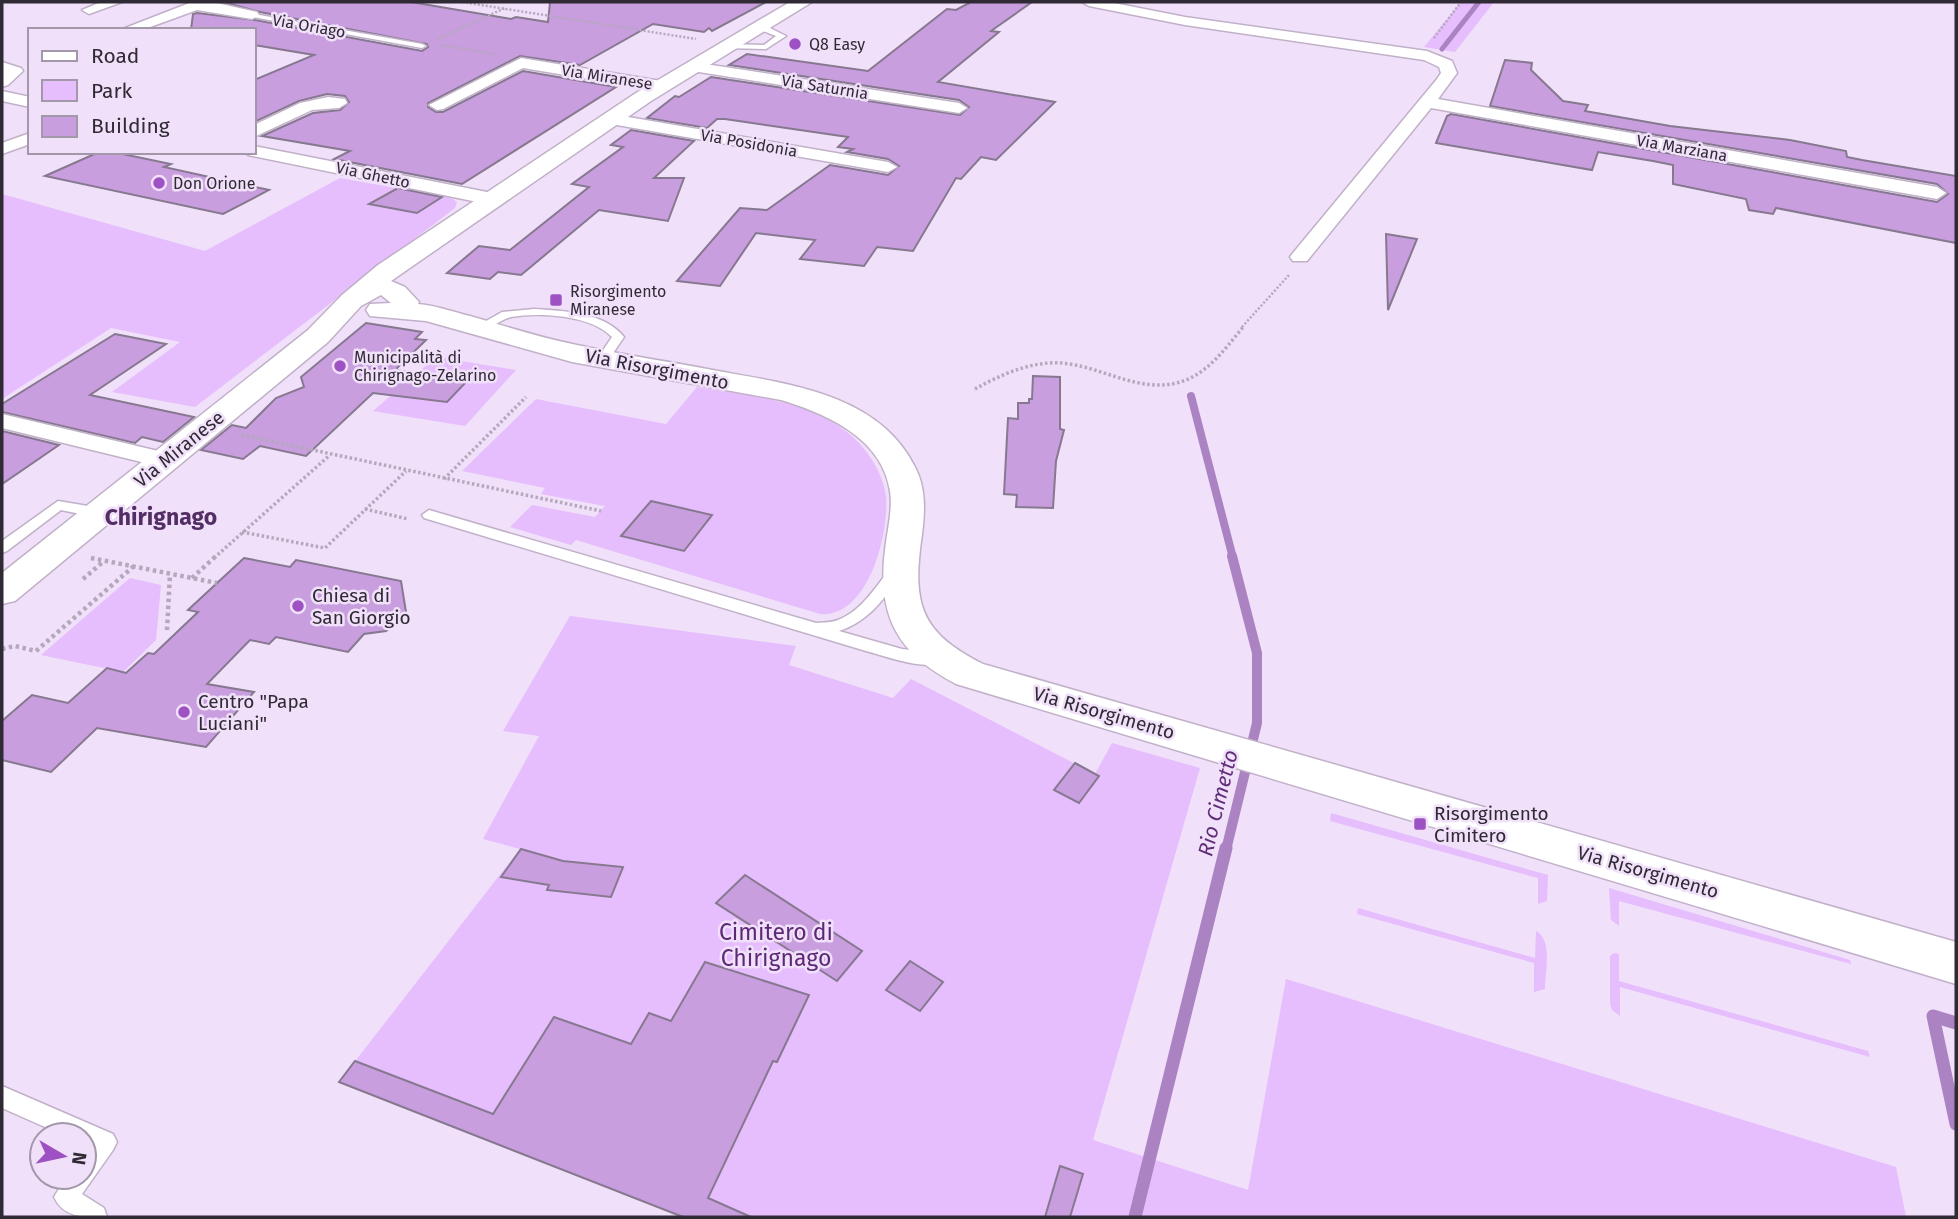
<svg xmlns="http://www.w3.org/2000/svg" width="1958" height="1219" font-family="'Fira Sans',sans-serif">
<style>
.green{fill:#e6bdfd}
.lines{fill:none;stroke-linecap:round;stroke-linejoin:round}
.stream-far3{stroke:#ab82c2;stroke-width:5}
.stream-far2{stroke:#ab82c2;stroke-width:8}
.stream-far1{stroke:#ab82c2;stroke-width:10}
.stream{stroke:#ab82c2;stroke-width:13}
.building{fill:#c89edf;stroke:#86788f;stroke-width:2}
.service-casing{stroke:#c0b1c8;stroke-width:3}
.minor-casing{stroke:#c0b1c8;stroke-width:3}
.tertiary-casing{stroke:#c0b1c8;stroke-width:3}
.path-far2{stroke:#b5a8bc;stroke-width:2.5;stroke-dasharray:2 2;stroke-linecap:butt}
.path-far1{stroke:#b5a8bc;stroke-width:3.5;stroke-dasharray:2.5 2.5;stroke-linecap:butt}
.path{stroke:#b5a8bc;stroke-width:4.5;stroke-dasharray:3.5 3.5;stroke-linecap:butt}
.service{fill:#fff;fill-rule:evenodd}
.minor{fill:#fff;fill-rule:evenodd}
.tertiary{fill:#fff;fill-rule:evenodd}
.poi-dot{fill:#9e51c3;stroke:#f0e0f9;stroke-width:2.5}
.labels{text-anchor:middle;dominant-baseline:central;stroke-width:5;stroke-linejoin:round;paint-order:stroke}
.far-street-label{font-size:16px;fill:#302a34;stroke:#f0e0f9}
.far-poi-label{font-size:16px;fill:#302a34;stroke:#f0e0f9;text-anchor:start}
.street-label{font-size:19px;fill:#302a34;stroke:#f0e0f9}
.poi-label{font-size:19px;fill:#302a34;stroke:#f0e0f9;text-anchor:start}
.water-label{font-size:21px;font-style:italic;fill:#612d79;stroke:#f0e0f9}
.quarter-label{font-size:23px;font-weight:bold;fill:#522e65;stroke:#f0e0f9}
.near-park-label{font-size:23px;fill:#5d2976;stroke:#f0e0f9}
</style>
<rect width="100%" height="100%" fill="#f0e0f9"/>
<!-- green -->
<g class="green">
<polygon points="1461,2 1494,2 1455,52 1424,47"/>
<polygon points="340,178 451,198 457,202 455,208 195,407 112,392 180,342 111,328 2,399 2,194 205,251"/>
<polygon points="436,357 516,370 465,426 373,411"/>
<path d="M697 387C750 396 817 401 857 441 871 455 884 477 886 497 889 535 868 618 820 614L576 540 571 545 510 527 532 505 595 517 605 506 541 494 545 488 462 471 536 399 666 424Z"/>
<polygon points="130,578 161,585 156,640 123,672 41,655"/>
<polygon points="570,616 796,646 789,665 893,698 911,679 1095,774 1112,743 1200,768 1093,1140 1248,1190 1286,979 1896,1167 1906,1217 683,1217 339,1082 520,849 483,839 539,736 503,731"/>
<polygon points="1331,813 1548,875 1547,901 1538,904 1538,878 1330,821"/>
<polygon points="1609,888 1850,960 1851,964 1619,901 1619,926 1611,920"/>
<path d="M1358 908 1535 958 1536 931C1553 940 1545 972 1545 989L1534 992V963L1357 914Z"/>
<polygon points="1614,953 1619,954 1619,981 1868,1051 1870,1057 1620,987 1620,1016 1612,1010 1610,1004 1610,956"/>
</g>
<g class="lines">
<!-- stream-far3 -->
<polyline class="stream-far3" points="1442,49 1479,2"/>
<!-- stream-far2 -->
<polyline class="stream-far2" points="1191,396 1233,558"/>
<!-- stream-far1 -->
<polyline class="stream-far1" points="1226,850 1257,723 1257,653 1232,556"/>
<!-- stream -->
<g class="stream">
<polyline points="1956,1023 1933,1016 1956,1124"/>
<polyline points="1135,1217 1226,848"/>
</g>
</g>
<!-- building -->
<g class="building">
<polygon points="223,2 411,2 511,19 516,17 548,22 550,2 766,2 712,31 709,28 704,32 653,24 580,65 520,56 428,103 428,107 436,112 443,112 523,71 616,87 462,184 334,159 350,151 262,136 313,113 340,110 349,102 345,96 327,94 299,101 254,122 254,80 314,55 254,45 254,30 191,30 193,14 197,13 255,20 422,51 428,47 427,44 260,12"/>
<polygon points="971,2 1032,2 991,31 999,32 938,82 1055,102 996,160 981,157 961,179 956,178 913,251 877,247 864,266 800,259 815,240 756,233 720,286 677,281 740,208 767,210 830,165 888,175 899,166 888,159 847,152 853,149 838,147 848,137 725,119 717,119 707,128 647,118 675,96 679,97 711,77 960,115 969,107 959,100 729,65 747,54 868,71 947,9 956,10"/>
<polygon points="1505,60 1532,63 1531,70 1563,101 1588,105 1585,111 1670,126 1790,140 1846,151 1847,157 1862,160 1956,176 1956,243 1776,208 1773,214 1749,210 1746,199 1673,184 1673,165 1653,161 1598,152 1592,170 1436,143 1447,116 1451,114 1937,202 1948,194 1937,184 1490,106"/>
<polygon points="631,130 694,141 654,178 684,178 668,221 599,210 521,275 498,272 490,279 447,273 479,246 510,250 589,187 572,184 623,147 611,145"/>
<polygon points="99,152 113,152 171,164 164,167 269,190 223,214 45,176"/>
<polygon points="398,188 442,197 417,213 369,204"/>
<polygon points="1386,234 1417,239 1388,310"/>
<polygon points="366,323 422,332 415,339 426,340 395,370 468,380 447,402 373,393 306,456 260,446 243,459 201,450 232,425 246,428 276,398 304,387 301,377"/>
<polygon points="115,334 166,344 90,395 194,417 163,442 142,437 135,443 2,412 2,404"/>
<polygon points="1033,376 1060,377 1060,429 1064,430 1056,461 1053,508 1016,507 1017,495 1004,494 1008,418 1018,419 1018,403 1029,403 1029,399 1032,399"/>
<polygon points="2,431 59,445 2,484"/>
<polygon points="651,501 712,515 684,551 621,536"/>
<polygon points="244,558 290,567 296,560 401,581 406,612 405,617 386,631 364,634 348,652 276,637 269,644 250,640 207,684 254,692 206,747 97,728 51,772 2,760 2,721 32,695 68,703 107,668 126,673 148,653 154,654 198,612 188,610"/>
<polygon points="1075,763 1099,776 1079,803 1054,790"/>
<polygon points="521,849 563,861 623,867 611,897 547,890 549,885 501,877"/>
<polygon points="745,875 862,951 837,981 716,903"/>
<polygon points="910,961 943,982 920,1011 886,990"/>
<polygon points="705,962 809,995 777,1062 773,1061 708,1198 751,1217 683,1217 339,1082 355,1061 493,1114 554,1017 631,1044 649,1013 671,1021"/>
<polygon points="1060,1166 1083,1174 1070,1217 1045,1217"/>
</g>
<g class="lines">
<defs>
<g id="service">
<polygon points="249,13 422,44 426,46 422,48 252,17"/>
<polygon points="756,24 762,24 786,36 766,49 725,48 721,46 725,44 764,45 776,36 756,28"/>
<path d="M534 309C564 311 604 312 624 337L607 362 603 363 597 359 612 337C591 315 540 312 511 317 499 320 488 332 476 331L474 328 502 312Z"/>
<polygon points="58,501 100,508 107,513 100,518 61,510 7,551 2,553 2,541"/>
<path d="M429 510 816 623C824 622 831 623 838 620 862 611 877 585 893 565H903L906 569 903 573C885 597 870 621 839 631L902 649 938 653 944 655 946 659 944 663C921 670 889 657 866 651L424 518 422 515Z"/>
<path d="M2 1086 113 1134 117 1142 113 1150 82 1194 104 1208 107 1217C86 1217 64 1219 54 1197L66 1177H84V1152L88 1146 84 1144V1135H63L2 1108Z"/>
</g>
<g id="minor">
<polygon points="101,2 122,2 89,14 82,10"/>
<polygon points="192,2 212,2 257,12 259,15 252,19 197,10 142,30 120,30"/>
<polygon points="1082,2 1109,2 1185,17 1427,51 1452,61 1457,73 1438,99 1937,187 1946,193 1937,199 1431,108 1307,261 1293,261 1290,257 1293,253 1437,79 1441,73 1439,67 1424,60 1185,25 1089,6"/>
<polygon points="521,58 661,81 669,86 661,91 523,68 443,109 437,110 429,105"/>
<polygon points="2,62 21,68 23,71 8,85 2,87"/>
<polygon points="692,62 959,103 967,108 959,113 686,70 684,67"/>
<polygon points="2,91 30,97 30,107 2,101"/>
<polygon points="328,97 345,99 347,103 339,108 312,110 254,137 254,125 300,103"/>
<polygon points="611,114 888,162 897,167 888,172 605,123 602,119 605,115"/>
<polygon points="30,133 30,144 2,154 2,143"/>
<polygon points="254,146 492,193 502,199 492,205 248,155 246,152 254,152"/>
<polygon points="2,414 175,455 179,460 175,465 166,468 2,428"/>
</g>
<path id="tertiary" d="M790 2H812L651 101 391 281 405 287 419 302 418 304C435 305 453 312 470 316 505 326 541 338 577 345 624 355 671 362 718 371 789 384 879 394 915 467 926 488 925 511 922 534 912 603 919 632 983 664L1956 942V984L956 684C897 653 877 616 885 550 887 530 893 511 890 491 882 438 827 414 781 400L572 362 426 321 370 316 366 310 370 304 391 303 381 295 361 306 328 342 15 601 2 604V573L308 330 342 295 378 265 636 93Z"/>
</defs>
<!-- service casing -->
<use href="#service" class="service-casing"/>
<!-- minor casing -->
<use href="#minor" class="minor-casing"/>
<!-- tertiary casing -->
<use href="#tertiary" class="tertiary-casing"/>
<!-- path-far2 -->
<g class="path-far2">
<polyline points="462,2 696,39"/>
<polyline points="1434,38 1461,2"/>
<polyline points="437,39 505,8"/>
<polyline points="441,45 494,54"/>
<polyline points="1242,327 1289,275"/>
</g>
<!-- path-far1 -->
<g class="path-far1">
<path d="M975 389C1000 375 1031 361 1061 363 1103 366 1143 397 1186 380 1211 370 1227 346 1244 326"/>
<polyline points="242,435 601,511"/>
<polyline points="444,479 526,397"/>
<polyline points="365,509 408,519"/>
<polyline points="242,532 325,548 406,471"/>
<polyline points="214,558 330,455"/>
</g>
<!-- path -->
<g class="path">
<polyline points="91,558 217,583"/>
<polyline points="192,578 216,556"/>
<polyline points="83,579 104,561"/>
<polyline points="167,630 170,574"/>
<polyline points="2,649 15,646 36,651 134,566"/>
</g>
<!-- service -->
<use href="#service" class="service"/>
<!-- minor -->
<use href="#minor" class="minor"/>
<!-- tertiary -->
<use href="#tertiary" class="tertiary"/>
</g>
<!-- markers -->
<g class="poi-dot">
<circle cx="795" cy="44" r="7"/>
<circle cx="159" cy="183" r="7"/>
<rect x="549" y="293" width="14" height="14" rx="3.5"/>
<circle cx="340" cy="366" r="7"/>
<circle cx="298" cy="606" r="7"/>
<circle cx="184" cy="712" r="7"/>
<rect x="1413" y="817" width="14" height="14" rx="3.5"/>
</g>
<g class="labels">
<!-- far-street labels -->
<g class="far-street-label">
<text transform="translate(309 26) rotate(10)">Via Oriago</text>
<text transform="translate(607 77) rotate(9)">Via Miranese</text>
<text transform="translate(825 87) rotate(9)">Via Saturnia</text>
<text transform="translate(749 143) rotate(10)">Via Posidonia</text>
<text transform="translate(1682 148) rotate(10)">Via Marziana</text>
<text transform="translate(373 175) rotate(12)">Via Ghetto</text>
</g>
<!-- far-poi labels -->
<g class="far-poi-label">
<text x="809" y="44">Q8 Easy</text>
<text x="173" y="183">Don Orione</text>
<text x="570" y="291">Risorgimento<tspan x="570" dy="18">Miranese</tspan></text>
<text x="354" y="357">Municipalità di<tspan x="354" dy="18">Chirignago-Zelarino</tspan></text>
</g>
<!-- street labels -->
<g class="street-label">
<text transform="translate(657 369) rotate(11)">Via Risorgimento</text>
<text transform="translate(179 449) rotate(-39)">Via Miranese</text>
<text transform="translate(1104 713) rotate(16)">Via Risorgimento</text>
<text transform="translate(1648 872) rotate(16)">Via Risorgimento</text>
</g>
<!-- poi labels -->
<g class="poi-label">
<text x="312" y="595">Chiesa di<tspan x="312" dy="22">San Giorgio</tspan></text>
<text x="198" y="701">Centro "Papa<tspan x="198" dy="22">Luciani"</tspan></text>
<text x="1434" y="813">Risorgimento<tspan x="1434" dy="22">Cimitero</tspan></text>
</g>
<!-- water labels -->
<g class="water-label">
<text transform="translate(1218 803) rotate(-76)">Rio Cimetto</text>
</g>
<!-- quarter labels -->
<g class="quarter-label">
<text x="161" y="517">Chirignago</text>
</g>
<!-- near-park labels -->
<g class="near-park-label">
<text x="776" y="932">Cimitero di<tspan x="776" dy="26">Chirignago</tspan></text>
</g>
</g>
<!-- border -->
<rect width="1958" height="1219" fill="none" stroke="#302a34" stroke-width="7"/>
<!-- legend -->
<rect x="28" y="28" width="228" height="126" fill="#f0e0f9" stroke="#a397aa" stroke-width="2"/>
<rect x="42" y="51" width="35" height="10" fill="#ffffff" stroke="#a397aa" stroke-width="2"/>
<text x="91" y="63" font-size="21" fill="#302a34">Road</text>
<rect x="42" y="80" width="35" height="21" fill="#e6bdfd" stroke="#a397aa" stroke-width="2"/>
<text x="91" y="98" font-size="21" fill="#302a34">Park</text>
<rect x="42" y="116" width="35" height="21" fill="#c89edf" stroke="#a397aa" stroke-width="2"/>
<text x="91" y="133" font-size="21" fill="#302a34">Building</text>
<!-- north arrow -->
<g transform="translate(63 1156) rotate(99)"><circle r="33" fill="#f0e0f9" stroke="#a397aa" stroke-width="2"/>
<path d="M0-5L12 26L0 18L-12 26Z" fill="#9e51c3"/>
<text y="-10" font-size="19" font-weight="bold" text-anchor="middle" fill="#302a34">N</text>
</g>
</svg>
